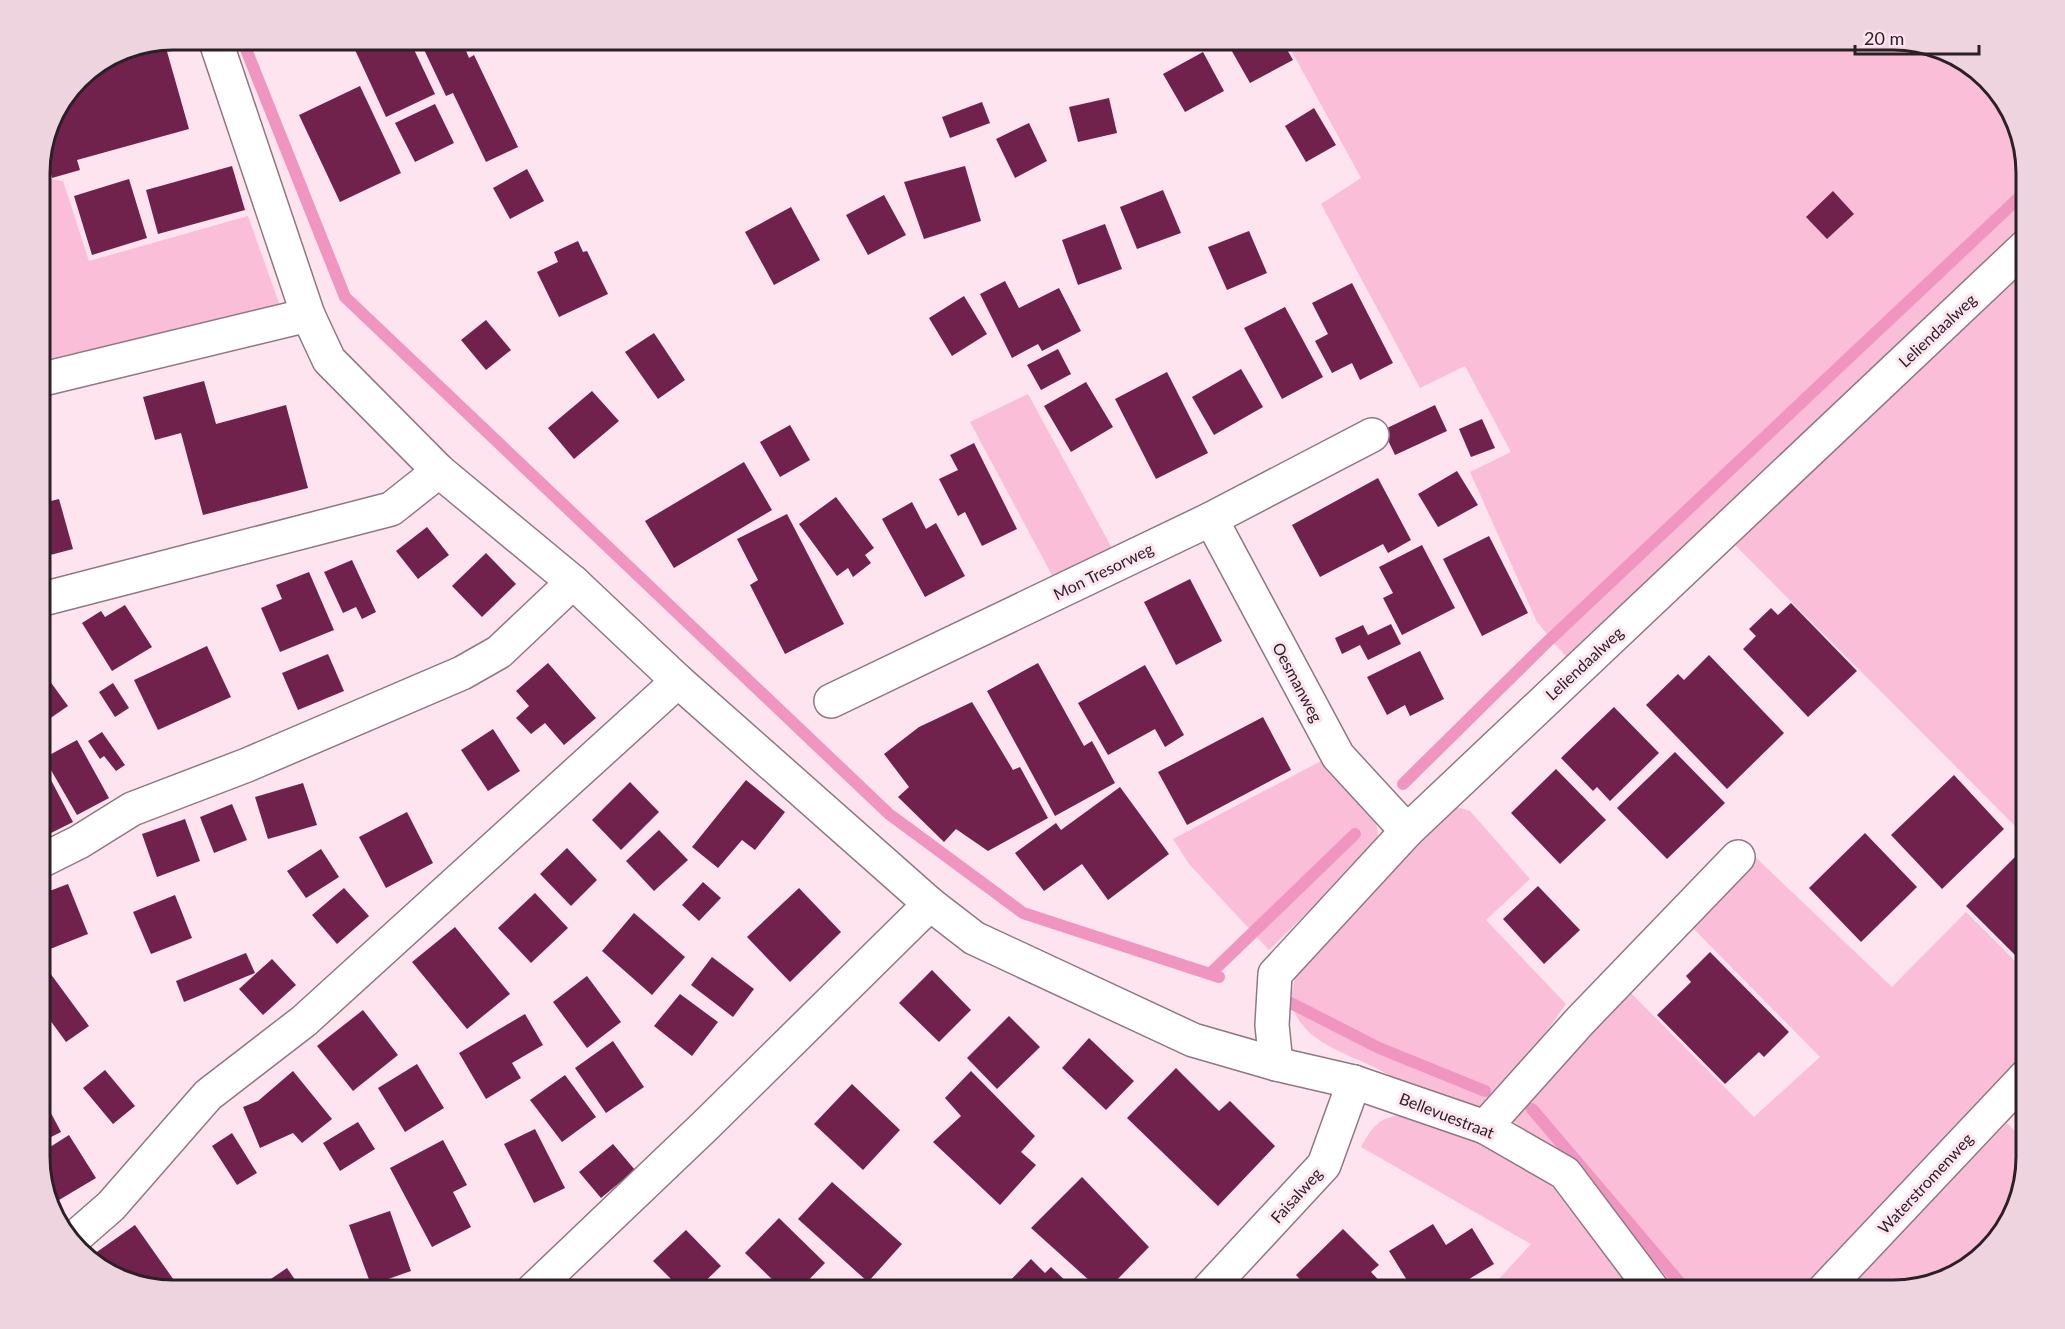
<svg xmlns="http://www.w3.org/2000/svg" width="2065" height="1329" font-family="Lato,sans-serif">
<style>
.green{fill:#fabed9}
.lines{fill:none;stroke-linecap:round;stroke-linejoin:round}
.stream{stroke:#f095c0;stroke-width:12}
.building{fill:#70214c}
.street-casing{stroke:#907882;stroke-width:36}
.street{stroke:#fff;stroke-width:33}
.labels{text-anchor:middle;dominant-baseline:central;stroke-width:6;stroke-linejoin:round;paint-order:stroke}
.street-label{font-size:16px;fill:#2a2025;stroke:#fee4ef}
.rim{fill:none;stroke:#2a2025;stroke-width:3}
</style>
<rect width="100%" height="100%" fill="#fee4ef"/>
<!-- green -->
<g class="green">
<polygon points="1285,39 1892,39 1966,61 2008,106 2026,172 2026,223 1567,658 1537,622 1470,472 1511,452 1465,366 1420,388 1321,204 1361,178"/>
<polygon points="44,178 63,181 89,261 248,216 280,306 39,361 39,180"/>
<polygon points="2026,264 2026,826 2020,831 1735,545 1912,369"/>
<polygon points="1028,394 1113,550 1054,579 970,422"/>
<polygon points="1323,760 1332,763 1376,822 1378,834 1373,848 1269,950 1189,864 1173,839"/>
<path d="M1457 807 1470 811 1530 879 1486 920 1566 1004C1551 1024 1500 1103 1479 1108 1451 1114 1398 1079 1374 1067 1347 1054 1304 1041 1294 1010 1289 996 1294 978 1300 966 1311 943 1338 923 1356 906 1389 873 1421 837 1457 807Z"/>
<polygon points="1751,853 1892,987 1966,912 2026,972 2026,1054 1806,1290 1666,1290 1568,1160 1510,1119 1619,981 1754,1117 1820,1057 1684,919"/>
<path d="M1406 1113C1468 1131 1532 1162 1577 1209 1597 1230 1614 1265 1630 1290H1489L1531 1244 1361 1147C1374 1123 1379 1119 1406 1113Z"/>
<polygon points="2007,1123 2026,1142 2026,1157 2004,1230 1959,1272 1893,1290 1847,1290"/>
</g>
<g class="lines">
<!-- stream -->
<g class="stream">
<polyline points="242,39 345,297 889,814 1023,913 1219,977"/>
<polyline points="1403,784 1544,645 2026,191"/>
<polyline points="1210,974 1355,834"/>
<polyline points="1279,997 1379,1048 1485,1091"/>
<polyline points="1532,1109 1686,1290"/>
</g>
</g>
<!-- building -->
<g class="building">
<polygon points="350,39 409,39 435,94 386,117"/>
<polygon points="419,39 461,39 469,58 474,55 518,147 486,162 453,93 446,96"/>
<polygon points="492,39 512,39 496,47"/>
<polygon points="1225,39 1281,39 1293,60 1250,83"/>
<polygon points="164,41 189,129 77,160 80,170 52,178 44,147 53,114 78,78 122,49"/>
<polygon points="1203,52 1224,91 1185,112 1163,74"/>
<polygon points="360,86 401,173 340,202 299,115"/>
<polygon points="1109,98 1117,133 1078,142 1069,107"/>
<polygon points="982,102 990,123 950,138 942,117"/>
<polygon points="435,104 454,143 415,162 395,123"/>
<polygon points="1314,108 1336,145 1306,162 1285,126"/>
<polygon points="1029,123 1047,161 1015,178 996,139"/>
<polygon points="232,166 245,210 158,234 146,190"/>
<polygon points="965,166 981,221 924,239 904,182"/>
<polygon points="527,169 544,201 510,219 493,188"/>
<polygon points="129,179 147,238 92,255 74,196"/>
<polygon points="1163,190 1181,233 1137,249 1120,207"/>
<polygon points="1833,191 1854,214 1827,239 1806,217"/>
<polygon points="884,195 906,235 868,255 846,215"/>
<polygon points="791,207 820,260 774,285 745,232"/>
<polygon points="1105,224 1122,269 1078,285 1062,240"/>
<polygon points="1249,231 1267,273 1227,290 1208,247"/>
<polygon points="578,241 583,252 587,251 608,294 559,317 537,272 558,262 554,252"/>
<polygon points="1005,281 1019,308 1059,288 1081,331 1042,351 1038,344 1012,358 980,294"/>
<polygon points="1352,283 1393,363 1360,380 1352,363 1332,373 1315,341 1328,334 1312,303"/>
<polygon points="964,296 987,334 952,356 929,318"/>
<polygon points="1285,307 1323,377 1282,399 1244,328"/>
<polygon points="486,320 511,350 486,370 461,340"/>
<polygon points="654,333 685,380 658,399 625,352"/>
<polygon points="1058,349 1071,374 1041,390 1027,365"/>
<polygon points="1241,369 1263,407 1214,435 1192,397"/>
<polygon points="1167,372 1208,453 1156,479 1115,399"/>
<polygon points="204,381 216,424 286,405 308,488 203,515 181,433 155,440 143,397"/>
<polygon points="1086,382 1113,427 1071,452 1044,406"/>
<polygon points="592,391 619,421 574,459 548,428"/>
<polygon points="1435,405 1447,431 1395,455 1383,430"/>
<polygon points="1482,419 1495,448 1471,457 1459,429"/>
<polygon points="790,425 810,460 780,477 760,442"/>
<polygon points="974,443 1017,529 982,546 965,512 958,516 939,479 958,470 950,455"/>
<polygon points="744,462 772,510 674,568 645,521"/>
<polygon points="1457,471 1478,505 1438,527 1418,494"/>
<polygon points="1378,478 1411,540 1388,553 1383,544 1320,577 1292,525"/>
<polygon points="836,497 874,548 865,555 871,563 853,577 848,568 837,576 799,524"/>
<polygon points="59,499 73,549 39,558 39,504"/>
<polygon points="912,502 926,529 936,523 965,576 925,597 882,519"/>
<polygon points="787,514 844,624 785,654 750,585 758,580 737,539"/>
<polygon points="427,527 449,555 418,579 396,551"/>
<polygon points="1489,536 1528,613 1482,636 1443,559"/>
<polygon points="1422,545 1455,608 1402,635 1383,598 1393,593 1379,567"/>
<polygon points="486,553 516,584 482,617 452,586"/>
<polygon points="352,560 376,612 362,619 356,607 343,613 324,572"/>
<polygon points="309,572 334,630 280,652 261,608 282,599 276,585"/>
<polygon points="1190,579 1222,641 1176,665 1144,602"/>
<polygon points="1791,603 1857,671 1808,717 1743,649 1756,636 1749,629 1771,608 1778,615"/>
<polygon points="125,605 152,647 112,671 82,623 101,611 105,617"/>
<polygon points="1391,624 1401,644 1368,660 1360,645 1342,654 1335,638 1363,625 1368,635"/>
<polygon points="207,646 231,697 158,730 134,680"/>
<polygon points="1420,651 1444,699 1410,716 1405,705 1387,715 1367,677"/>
<polygon points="328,654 344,691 298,710 282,673"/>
<polygon points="1709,655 1784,733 1727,789 1646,705 1678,674 1684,680"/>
<polygon points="548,663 596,718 564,745 545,723 531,734 516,718 529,706 516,691"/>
<polygon points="1038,663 1084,746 1092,741 1115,783 1055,816 987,691"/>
<polygon points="1145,665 1184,735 1165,747 1155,729 1108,755 1078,703"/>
<polygon points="44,673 68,706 39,726 39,677"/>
<polygon points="113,683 129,708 115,717 99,692"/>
<polygon points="972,702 1013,770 1020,767 1048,818 988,851 956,829 944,842 898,797 909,787 884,754 919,727"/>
<polygon points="1614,707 1659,753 1610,801 1597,787 1593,791 1561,758"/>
<polygon points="1263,717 1291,770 1187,825 1158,772"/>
<polygon points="493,729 520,771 488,791 461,750"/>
<polygon points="102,732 125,765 116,771 104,756 100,759 88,741"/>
<polygon points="77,740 109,798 77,815 44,758"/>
<polygon points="1675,752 1725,803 1667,859 1617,808"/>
<polygon points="1556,769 1606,820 1560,864 1511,813"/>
<polygon points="1954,775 2004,829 1942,889 1891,835"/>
<polygon points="51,780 73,822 39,839 39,787"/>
<polygon points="746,780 785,812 755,850 742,840 718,868 692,847"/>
<polygon points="630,782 659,812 621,850 592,820"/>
<polygon points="303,783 317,825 268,839 255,797"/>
<polygon points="1120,787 1169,854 1108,900 1082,864 1044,891 1015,853 1056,823 1061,830"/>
<polygon points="232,804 247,840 214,853 200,817"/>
<polygon points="407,812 433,863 386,888 359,837"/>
<polygon points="185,819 200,861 157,877 142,834"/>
<polygon points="659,830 688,860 654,891 626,861"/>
<polygon points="1865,833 1917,887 1861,942 1809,888"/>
<polygon points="567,848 597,880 571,906 540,874"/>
<polygon points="321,849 339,877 306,898 287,871"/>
<polygon points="2018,854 2026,862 2026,966 1966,906"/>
<polygon points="703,882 721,898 699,921 682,905"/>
<polygon points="68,884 88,934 50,949 39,922 39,895"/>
<polygon points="1538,886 1580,930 1544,964 1503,919"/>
<polygon points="344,888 369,916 337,944 312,915"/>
<polygon points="799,888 841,932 790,982 747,937"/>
<polygon points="535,893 568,928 531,963 498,928"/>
<polygon points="175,895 192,938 151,954 133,912"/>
<polygon points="634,913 685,957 652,995 602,951"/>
<polygon points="455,927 510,994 467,1029 412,962"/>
<polygon points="1710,952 1789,1032 1764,1057 1759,1052 1725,1084 1657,1015 1691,982 1686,976"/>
<polygon points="246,953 255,973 184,1002 176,981"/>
<polygon points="712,957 754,989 733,1017 691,985"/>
<polygon points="272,959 296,985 263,1015 239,989"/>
<polygon points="932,970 971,1010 939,1042 899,1003"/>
<polygon points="50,973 89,1026 66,1042 39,1005 39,981"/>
<polygon points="587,976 621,1022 587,1048 553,1002"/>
<polygon points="680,994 718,1022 692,1056 654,1026"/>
<polygon points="363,1010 398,1055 353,1091 317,1046"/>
<polygon points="525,1014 543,1045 512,1063 521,1078 486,1099 459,1053"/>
<polygon points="1009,1016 1040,1047 997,1089 967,1058"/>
<polygon points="1089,1038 1134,1081 1106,1110 1062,1068"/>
<polygon points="613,1041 644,1087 606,1113 575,1068"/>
<polygon points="417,1064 444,1108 405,1132 378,1088"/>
<polygon points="1176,1068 1219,1111 1230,1101 1275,1146 1218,1206 1127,1118"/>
<polygon points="105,1070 135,1106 113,1124 83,1088"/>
<polygon points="293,1071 332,1119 302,1143 293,1133 260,1148 243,1107 258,1101"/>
<polygon points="971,1071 1035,1136 1021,1152 1036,1165 1000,1205 933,1142 961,1116 945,1098"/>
<polygon points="565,1075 596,1117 562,1142 530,1100"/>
<polygon points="852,1084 900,1130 863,1170 814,1124"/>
<polygon points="43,1098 61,1132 39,1143 39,1099"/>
<polygon points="358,1122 375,1149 340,1171 323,1143"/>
<polygon points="535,1129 565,1188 534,1203 504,1144"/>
<polygon points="232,1133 257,1173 237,1185 212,1146"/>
<polygon points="69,1135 96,1178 59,1200 41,1171 39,1154"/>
<polygon points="443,1140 467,1185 453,1192 471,1227 432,1247 390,1168"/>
<polygon points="613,1144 635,1170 601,1198 579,1172"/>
<polygon points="1082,1177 1149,1247 1107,1290 1100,1290 1031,1228"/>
<polygon points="832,1182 902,1244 868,1282 798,1219"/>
<polygon points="390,1211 411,1271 371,1285 349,1225"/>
<polygon points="779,1218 825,1263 799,1290 783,1290 745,1253"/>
<polygon points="1433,1224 1446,1245 1472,1228 1494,1264 1451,1290 1413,1290 1389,1251"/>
<polygon points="135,1225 176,1283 168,1289 105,1270 94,1254"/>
<polygon points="1343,1229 1379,1265 1371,1272 1388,1290 1310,1290 1296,1275"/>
<polygon points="686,1230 721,1266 696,1290 682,1290 653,1261"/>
<polygon points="1031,1259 1045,1273 1051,1267 1075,1290 1001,1290"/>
<polygon points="287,1268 302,1290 270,1290 265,1283"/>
</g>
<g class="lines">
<defs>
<g id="street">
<polyline points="215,39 308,315 329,360 439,471 573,582 678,681 930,904 974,938 1193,1040 1276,1064"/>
<polyline points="39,380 308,315"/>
<polyline points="1211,519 1338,756 1407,831"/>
<polyline points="39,600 391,509 439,471"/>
<polyline points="831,701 1211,519 1372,435"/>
<polyline points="39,862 79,842 132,809 247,765 462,673 499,652 573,582"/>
<polyline points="1485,1127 1580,1021 1738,857"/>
<polyline points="72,1240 111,1206 208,1095 304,1021 678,681"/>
<polyline points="533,1290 707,1124 930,904"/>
<polyline points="1208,1290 1324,1165 1354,1082"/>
<polyline points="1653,1290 1565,1173 1485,1127 1354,1082 1276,1064 1272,1025 1275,974 1407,831 2026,246"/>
<polyline points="1824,1290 2026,1076"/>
</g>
</defs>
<!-- street casing -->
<use href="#street" class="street-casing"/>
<!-- street -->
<use href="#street" class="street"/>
</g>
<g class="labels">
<!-- street labels -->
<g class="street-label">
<text transform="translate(1937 330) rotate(-43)">Leliendaalweg</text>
<text transform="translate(1103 571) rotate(-26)">Mon Tresorweg</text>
<text transform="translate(1584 663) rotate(-43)">Leliendaalweg</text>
<text transform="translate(1298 682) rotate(62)">Oesmanweg</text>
<text transform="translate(1447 1115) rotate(21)">Bellevuestraat</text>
<text transform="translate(1925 1183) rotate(-47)">Waterstromenweg</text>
<text transform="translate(1296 1195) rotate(-48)">Faisalweg</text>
</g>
</g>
<!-- crop -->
<path d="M0 0H2065V1329H0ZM173 50H1893A123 123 0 0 1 2016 173V1157A123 123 0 0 1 1893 1280H173A123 123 0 0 1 50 1157V173A123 123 0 0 1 173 50Z" fill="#edd4df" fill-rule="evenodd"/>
<path class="rim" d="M173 50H1893A123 123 0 0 1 2016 173V1157A123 123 0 0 1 1893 1280H173A123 123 0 0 1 50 1157V173A123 123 0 0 1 173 50Z"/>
<!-- scale -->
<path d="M1855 45v9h124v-9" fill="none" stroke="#2a2025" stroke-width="3"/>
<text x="1864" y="45" font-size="18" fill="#2a2025" stroke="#fee4ef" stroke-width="4.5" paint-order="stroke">20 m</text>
</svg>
